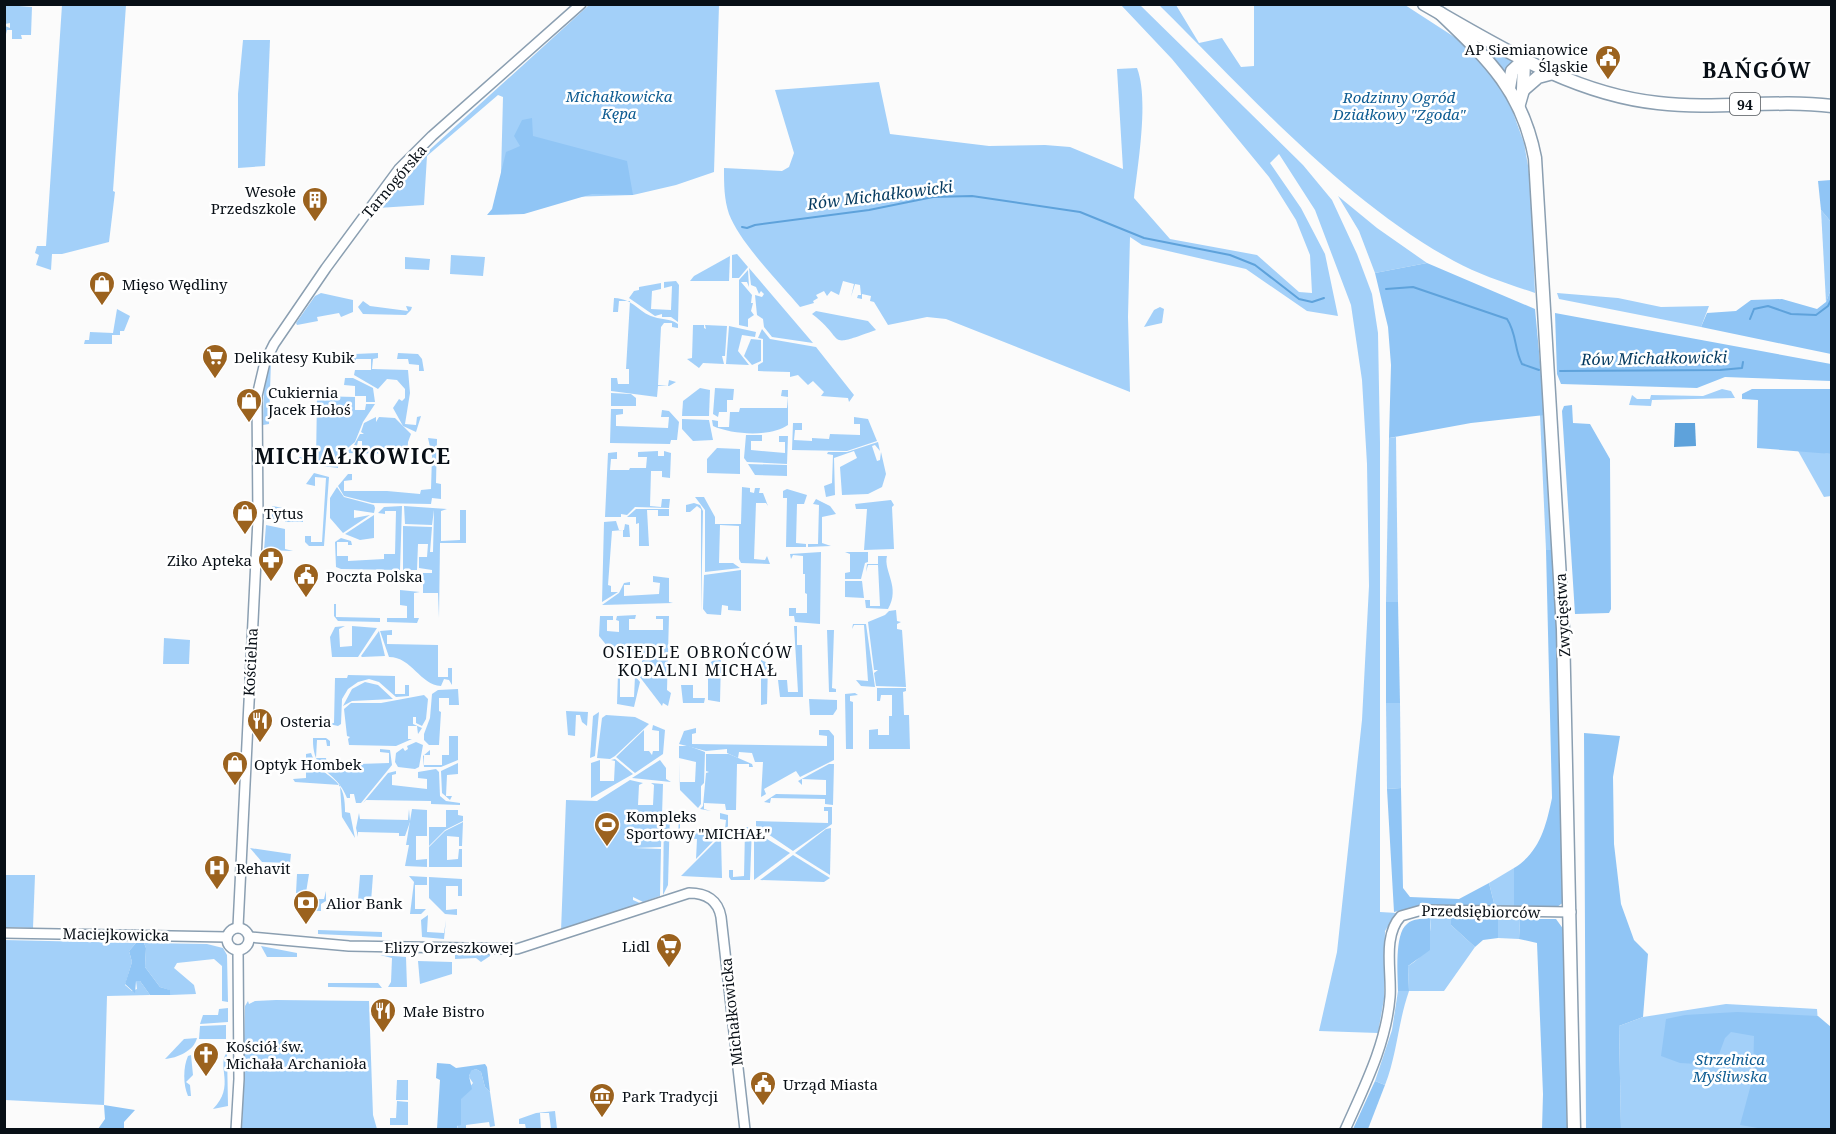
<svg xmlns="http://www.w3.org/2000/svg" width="1836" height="1134" font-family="'Noto Serif',serif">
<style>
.green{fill:#a3d0f9}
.forest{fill:#90c5f5}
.water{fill:#5ea2db}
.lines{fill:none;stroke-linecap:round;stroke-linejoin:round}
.stream{stroke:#5ea2db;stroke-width:2}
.minor-casing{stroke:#8b9fb1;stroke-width:12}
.major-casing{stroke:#8b9fb1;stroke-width:15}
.minor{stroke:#fff;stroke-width:9}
.major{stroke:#fff;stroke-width:12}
.labels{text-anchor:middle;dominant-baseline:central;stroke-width:5;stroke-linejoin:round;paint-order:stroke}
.shield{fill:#fff;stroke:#52575c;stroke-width:1.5}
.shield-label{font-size:14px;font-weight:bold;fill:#080f16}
.poi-label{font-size:15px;fill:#080f16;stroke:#fff;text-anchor:start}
.park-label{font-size:15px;font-style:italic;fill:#0e5c92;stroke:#fff}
.street-label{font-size:15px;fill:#080f16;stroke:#fff}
.water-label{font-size:16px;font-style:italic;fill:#03395f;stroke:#fff}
.neighbourhood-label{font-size:16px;letter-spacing:1.5px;fill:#080f16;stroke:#fff}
.district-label{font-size:21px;font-weight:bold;letter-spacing:1.5px;fill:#080f16;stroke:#fff}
</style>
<rect width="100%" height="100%" fill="#fbfbfb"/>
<!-- green -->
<g class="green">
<polygon points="6,5 32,7 31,35 21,35 22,39 12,39 12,30 7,30 5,38 5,26 10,28 10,23 5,24"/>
<polygon points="62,5 126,5 113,191 115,192 109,242 62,254 52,254 51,270 36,265 39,255 35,253 37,246 46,246"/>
<polygon points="589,5 719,5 714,172 676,185 633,195 569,197 518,213 500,214 503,97 498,95 427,156 424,205 378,208 413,165"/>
<path d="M1121 5H1140L1303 165 1332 200 1357 254 1372 294 1378 333 1380 443V912L1397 913 1385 931 1384 999 1378 1033 1319 1031 1337 952 1362 720 1369 586 1367 464 1362 380 1351 305 1315 210 1279 154 1270 163 1301 208 1325 254 1338 316 1307 311 1246 269 1142 245 1130 237 1128 317 1130 392 946 319 927 317 888 325 874 302 870 301 871 296 862 294V299L857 298 858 295H861L860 285 855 284 851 297 854 284 843 281 839 295 831 291 827 296 824 291 816 295 818 298 813 301 814 303 800 307C780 283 740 243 729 214 724 199 724 184 724 168L782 171 789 167 794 153 775 90 879 82 890 134 989 146 1045 145 1070 147 1123 169 1117 69 1137 68C1149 99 1138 163 1134 198L1170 239 1257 255 1299 292 1312 293 1310 255 1296 220 1269 177 1172 59Z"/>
<path d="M1159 5H1176L1199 43 1222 38 1241 67 1254 66V5H1405L1459 40 1491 72 1511 107 1524 143 1530 177 1535 293C1508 284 1480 275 1454 261 1344 201 1248 93 1159 5Z"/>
<polygon points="243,40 270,40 265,166 238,168 238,94"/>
<polygon points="1490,49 1517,62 1506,77 1488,52"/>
<polygon points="1338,196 1377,228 1427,263 1375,273 1359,231"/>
<polygon points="1821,210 1831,222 1831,289 1826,302"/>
<polygon points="737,254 748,267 739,278 732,278 732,255"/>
<polygon points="451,255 485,257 483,276 450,274"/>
<polygon points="730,256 729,281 690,281 694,276"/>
<polygon points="405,257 430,259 429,270 405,269"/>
<polygon points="749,268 813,343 772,337 764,327 763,319 757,315 755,295 762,297 764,294 761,291 759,294 756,287 751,285"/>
<polygon points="748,270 749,287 747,282 741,282 752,295 751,303 753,303 751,311 754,315 748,319 748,327 739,325 739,280"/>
<polygon points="676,281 679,285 678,322 671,317 662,317 662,314 655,316 629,298 634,291 639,290 639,287 661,283 661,289 652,291 651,309 671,310 672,286 664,288 664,282"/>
<polygon points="321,293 353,300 353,312 341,317 339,313 317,317 318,321 297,325 296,323 315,296"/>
<polygon points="1557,293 1618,298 1661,307 1709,306 1701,327 1559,299"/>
<path d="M614 298C635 299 637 312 654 317 663 320 669 318 678 324V328L672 327V323H664L661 327 658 385 668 386 669 380 676 382 669 386H658L657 397 611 391V378H617L618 384H629V369H626L630 301H619L618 312H613Z"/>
<polygon points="363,301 370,306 408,311 406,306 412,307 411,310 406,315 363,314 358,307"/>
<polygon points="1160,307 1164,309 1162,323 1144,327 1154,310"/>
<polygon points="117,309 130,316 124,331 120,331 120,335 112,335 112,344 84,344 85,340 89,340 90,332 113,333"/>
<path d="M816 311 868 321 876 330C823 349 848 341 812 314Z"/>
<polygon points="693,325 704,325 704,328 706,329 705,325 727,326 725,356 722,356 724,364 703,363 699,368 687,359 692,358"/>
<polygon points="729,326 756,332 755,337 742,335 738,351 749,365 726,364"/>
<polygon points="762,329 770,339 816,347 854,395 849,402 848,398 821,396 824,392 813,381 808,385 798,375 790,377 790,372 758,371 758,365 763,362 763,339 758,338"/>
<polygon points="751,339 761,340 761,361 752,365 744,356"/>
<polygon points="378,353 378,358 373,359 372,369 408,370 410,393 405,424 416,425 417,417 421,416 416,432 403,426 393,408 399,399 402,401 405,398 405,389 397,380 387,379 378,389 354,375 355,370 371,370 371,359 356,359 355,364 353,364 355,354"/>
<polygon points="398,353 418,354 422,359 424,371 419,371 419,365 409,364 408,359 397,359"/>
<polygon points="271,359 269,424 263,425 264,381"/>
<polygon points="353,378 373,388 375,402 366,402 366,396 355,396 355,386 344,385 345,378"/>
<polygon points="700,388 710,390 709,416 682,416 683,401"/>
<path d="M715 388 734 389 733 400H727V412H739L740 408H787L788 397 781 396 782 390H788V425C771 437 733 435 713 426L712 420 718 421V427H729L730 412H719L718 417 713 414Z"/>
<polygon points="1722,389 1731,391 1735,398 1652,400 1651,406 1629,405 1632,395 1637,399 1650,399 1651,395 1703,396"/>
<polygon points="611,393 631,394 636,398 636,406 611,406"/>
<polygon points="317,396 355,397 355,410 365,410 366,404 375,404 363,422 355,442 339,455 338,468 300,463 299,457 305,457 305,462 316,462"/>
<polygon points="611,409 623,409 623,414 616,415 616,426 668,428 669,417 661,417 662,410 669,411 679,422 677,440 671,440 670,444 610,443"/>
<polygon points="1540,415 1545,415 1555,550 1546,550"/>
<polygon points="376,417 376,422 379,417 395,418 411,434 408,442 407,461 402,458 402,454 346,453 352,447 362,447 362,441 358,441 357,446 354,445 360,434 364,434 361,432 364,423"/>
<polygon points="854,417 868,419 877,441 847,451 792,450 793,423 802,423 802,430 795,430 794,440 812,441 812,438 829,439 830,434 860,435 860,424 854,424"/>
<polygon points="682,419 709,420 713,440 693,441 682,429"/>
<polygon points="746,435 762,435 762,441 751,441 751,450 785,453 785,442 779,442 779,436 788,436 787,464 747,462 744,458"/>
<polygon points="1396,437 1398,602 1386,602 1389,438"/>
<polygon points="428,438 437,439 436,483 441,484 441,499 432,498 431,504 372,503 344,496 338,486 348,474 352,474 352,480 344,481 344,491 387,491 420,494 421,490 431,489 432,456"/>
<polygon points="878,442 880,451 875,445 872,446 877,461 880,460 881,452 886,474 882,487 868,494 842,495 840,467 857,458 854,451 834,458 835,495 826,497 824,486 832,483 833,455 827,454 828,452 847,452"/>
<polygon points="717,448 740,449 740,474 707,473 707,459"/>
<polygon points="1797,449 1831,454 1831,496 1824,497"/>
<polygon points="658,451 658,456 664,456 664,451 671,453 670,478 662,477 662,471 651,471 650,506 661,507 662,499 670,499 669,508 635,507 627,515 621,514 621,517 605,517 608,453 617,452 617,459 611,459 610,470 629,470 630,468 646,468 647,457 638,457 638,452"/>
<polygon points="748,464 787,465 787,476 755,475"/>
<polygon points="314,473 329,477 324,546 309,546 305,542 305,536 311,536 311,542 322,542 326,478 315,477 315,486 306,484"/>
<polygon points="337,487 344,497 374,505 375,508 374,513 354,510 354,518 370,515 343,533 330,518 330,498"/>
<polygon points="742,487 750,488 750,492 754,493 755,488 760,488 759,493 763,493 768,506 766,503 756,503 754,559 765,560 767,556 770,564 741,563 739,559 739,526 720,525 719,563 733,563 740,568 705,572 705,510 695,497 704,497 715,517 715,524 741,524"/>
<polygon points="787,489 807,495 804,504 797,504 796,543 806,544 806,547 786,547 787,498 783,498 783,491"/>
<polygon points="816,499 830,506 836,514 822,517 822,543 831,546 808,547 808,544 818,544 819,505 813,504"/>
<polygon points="891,500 894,505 892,507 894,549 864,550 867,509 856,509 855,504"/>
<polygon points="694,503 700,505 703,511 701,613 701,509 697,506 690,512 686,512 686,505"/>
<path d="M272 506C283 508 292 510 303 515V522H285V508H277L276 519H271Z"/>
<polygon points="402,506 400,570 341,569 336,567 335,542 341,538 351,541 352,545 348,545 348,542 337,542 337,556 348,556 348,561 384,559 384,554 395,554 396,511 385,511 385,514 378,513 384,507"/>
<polygon points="404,506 447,509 441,511 441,541 460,540 460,510 466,510 466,543 440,543 439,618 438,593 423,593 423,573 432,573 432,570 419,568 419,557 427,557 428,544 418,544 417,570 403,570 403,526 432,527 430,552 433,552 434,510 432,525 405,524"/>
<polygon points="636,509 669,509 669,516 658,516 658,510 647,510 649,546 639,546 639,523 636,524 636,517 627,517"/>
<polygon points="374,515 374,538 360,540 345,534"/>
<polygon points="616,521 619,530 624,530 625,524 629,525 630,537 623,537 623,530 612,531 608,585 611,586 611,592 618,592 602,602 604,522"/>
<polygon points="266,525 285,529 285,549 293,551 264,550"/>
<polygon points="821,552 820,624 795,622 794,616 789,616 789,608 796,608 796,613 807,613 807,594 805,593 805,574 803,574 803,556 793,555 791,559 790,554"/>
<polygon points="845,552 868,552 868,562 865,563 861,579 845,579 845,573 850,572 850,554"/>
<path d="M878 556H887C883 571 901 587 888 609L866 608 865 600H870V606H880L878 565H868L866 572 867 564H878Z"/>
<polygon points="741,570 741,611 728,610 728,606 722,605 721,615 707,614 703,609 704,575"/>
<polygon points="653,576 669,578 669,602 673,603 602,605 619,593 624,583 630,582 630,585 624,585 624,596 659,594 660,583 653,582"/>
<polygon points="845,581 862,581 864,598 845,597"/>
<polygon points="400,590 420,592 414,593 414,618 419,618 417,623 387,622 387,618 407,618 407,606 400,605"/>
<polygon points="334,604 336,604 336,617 380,618 380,622 338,621 334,616"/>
<polygon points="896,610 897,621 901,622 897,624 897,629 902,630 906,687 876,686 874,673 878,670 874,670 868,622 885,615 889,611"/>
<polygon points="636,615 635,619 629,619 629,630 663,630 663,619 656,619 656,616 669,616 667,690 671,693 668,706 663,703 662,706 636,672 627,672 642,671 642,651 618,653 618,648 608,647 599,636 600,616 613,616 613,620 607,620 607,631 619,632 619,621 616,620 617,616"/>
<polygon points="853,624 866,624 875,687 861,686 856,680 868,681 864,625 854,625 852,629"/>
<polygon points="345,626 339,629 340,647 352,646 352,626 377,628 358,657 332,657 330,637 335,627"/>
<polygon points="794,626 797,626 797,645 802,645 803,697 780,697 778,680 787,680 788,692 798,692"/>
<path d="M392 630V635H387V644L438 645V677H448V668H452V685L449 680 444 679 441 686C420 685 412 657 389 657L380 631Z"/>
<polygon points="827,630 834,630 832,688 836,689 836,692 829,692"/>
<polygon points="379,631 385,656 362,657 361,656"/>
<polygon points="164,638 190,640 189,664 163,664"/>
<polygon points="724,653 727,658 721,658 720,702 708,700 708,664"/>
<polygon points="761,660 768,663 767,704 761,705"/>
<polygon points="618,673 625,674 620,676 620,697 634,697 635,676 640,682 634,707 617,704"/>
<polygon points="348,675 395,676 395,694 405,694 405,685 409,685 409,696 396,697 379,682 369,679 358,682 348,689 342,699 341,724 338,726 320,722 319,721 318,719 324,719 324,723 334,723 335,678 347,678"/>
<polygon points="365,682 378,685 393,699 352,701 343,706 352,689"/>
<polygon points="681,685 693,685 693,698 705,698 704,703 683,703"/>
<polygon points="877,688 906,688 906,691 903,692 904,715 909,715 910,749 869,749 869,730 878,729 878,735 889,735 889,716 892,716 892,695 881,695 880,701 877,701"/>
<polygon points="458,689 459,705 449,705 449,698 439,698 439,711 441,712 439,745 429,745 424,740 424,734 430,718 432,694 438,690"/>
<polygon points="855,693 858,695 850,696 850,701 853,702 853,749 846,749 845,694"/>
<polygon points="424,695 428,699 426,719 422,726 416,723 416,717 413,717 413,724 422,728 418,734 417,726 408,726 408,739 412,739 396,746 349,745 348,739 350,737 347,736 344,709 351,703 381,703"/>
<polygon points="809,699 837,700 837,709 833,715 810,715"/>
<polygon points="1386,703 1400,703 1401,788 1387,789"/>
<polygon points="566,711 588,712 587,726 582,722 580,715 576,715 575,736 568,735"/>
<polygon points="599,712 595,756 590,758 593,716"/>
<polygon points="606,715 635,717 649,724 615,756 610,759 597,758 602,718"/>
<polygon points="653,725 665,730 663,754 635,773 616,757 644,730 644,751 649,751 652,755 653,751 659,751 659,731 652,730"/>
<polygon points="696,728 696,733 692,734 692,744 827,746 827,736 819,735 819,730 829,730 834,736 834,760 800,777 796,771 764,789 766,794 761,797 763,762 755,762 752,753 739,752 738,758 727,753 727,749 706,751 679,744 684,731"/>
<polygon points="449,736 458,736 458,760 441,767 424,767 423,756 430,750 430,755 424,755 424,765 442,765 442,755 449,755"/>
<path d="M313 738H326L330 741V746H327L326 740H317L316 758H326L327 765 389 763V753L380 752V749L390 750 392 765 361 803H356L354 794H350V798H347C336 769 312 774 313 738Z"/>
<polygon points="416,742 423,745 419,767 415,769 398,767 395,762 396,753 403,748 405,751 408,749 407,746"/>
<polygon points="679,746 689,746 705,752 704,783 701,786 701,804 698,808 680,790 679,761 680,782 695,782 696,762 679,758"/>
<path d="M311 753C322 783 346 771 345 812L350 813 355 838 342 817 340 785 295 782 293 779 306 778V754Z"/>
<polygon points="706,754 729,754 752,764 753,767 749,767 749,764 737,764 736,810 726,810 725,804 704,803 704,809 711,811 700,809 703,806 706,773 709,772 706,771"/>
<polygon points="615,759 633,774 591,798 591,763 600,760 600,781 614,781 615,761 611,760"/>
<polygon points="660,760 666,768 666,779 671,782 632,778"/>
<polygon points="458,763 458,774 447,775 446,796 452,796 450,800 442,793 441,771"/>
<polygon points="829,764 834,764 833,805 825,804 825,799 771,798 770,803 764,802 776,794 826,795 826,780 802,779 802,785 798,781"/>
<polygon points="436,769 439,772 440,796 446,801 460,803 460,805 431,804 431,801 366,800 363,803 388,773 396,771 396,774 392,775 392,785 427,789 427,779 418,778 418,772"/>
<polygon points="630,780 643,783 639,785 638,805 653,805 654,785 651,783 663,784 661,847 634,848 661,849 660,896 643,902 633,897 633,900 640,903 561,931 566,800 597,801"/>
<polygon points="824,807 832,807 832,824 793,851 756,826 756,821 828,823 828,811 824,811"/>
<polygon points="409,809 410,822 405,836 399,836 399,833 358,832 358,837 356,828 359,813 360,819 408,820"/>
<polygon points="412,809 427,810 427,836 416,836 416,860 427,859 427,867 405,866 409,845 406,845"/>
<polygon points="446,810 458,810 458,815 463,816 463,821 445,830 429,846 429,827 446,827"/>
<polygon points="664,812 670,812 668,885 663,895"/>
<polygon points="680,813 688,813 687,819 680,819 680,829 725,829 726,820 720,819 720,813 728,815 728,830 721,833 696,859 697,839 678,838 679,814"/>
<polygon points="463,822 462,846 459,846 459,837 447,836 447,860 458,859 459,849 462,849 462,867 429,867 429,847 445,831"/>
<polygon points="734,827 752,827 750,880 731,880 729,877 729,870 733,870 733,877 744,876 745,830 733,829"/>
<polygon points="831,828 830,875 795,853 826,829"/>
<polygon points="754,831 790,853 754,880"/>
<polygon points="722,835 725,835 725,838 721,838 722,878 681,876"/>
<polygon points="250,848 291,854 290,863 262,862"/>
<polygon points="793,855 830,878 824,882 760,880"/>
<polygon points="1514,868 1514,907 1495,907 1489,883"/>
<polygon points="297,874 309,874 305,899 300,899 300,893 296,893"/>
<polygon points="5,875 35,875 33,928 5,927"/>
<polygon points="360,875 373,875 371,902 358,900"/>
<polygon points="409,876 427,877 427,885 415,885 415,909 426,909 421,914 410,914 414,882"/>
<polygon points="429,877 462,879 462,896 458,896 458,886 446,886 446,910 457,909 457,915 445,914 429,898"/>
<polygon points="313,890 313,899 324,899 326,891 326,901 321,904 321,911 295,910 295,898 296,909 307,910"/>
<polygon points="428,915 427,932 444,933 446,920 444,939 422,937 421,920"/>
<path d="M1430 918H1451V925L1475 947 1444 991H1409C1398 1022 1397 1055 1385 1085L1375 1081 1392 1030 1398 991H1409L1408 966C1426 956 1432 938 1430 918Z"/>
<polygon points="1498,918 1520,919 1519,939 1498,938"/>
<polygon points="318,930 382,932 382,937 318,934"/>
<polygon points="4,940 136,943 129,951 132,962 125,985 132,991 137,989 136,981 140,981 150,995 107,996 104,1105 5,1100"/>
<polygon points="144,943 207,944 223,948 227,955 228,1002 222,1001 222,966 214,959 177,963 174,968 194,985 196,994 170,995 169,990 160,987 145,967 146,948"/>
<polygon points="261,946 297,953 297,957 267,957"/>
<polygon points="455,952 491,952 490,956 481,962 476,958 455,959"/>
<polygon points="380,955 406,957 407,987 388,987 391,982 392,958"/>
<polygon points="418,961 452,962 452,974 420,984"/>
<polygon points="328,983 378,983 382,988 331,987 328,987"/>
<polygon points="276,1000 369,1001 373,1115 377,1129 242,1129 245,1006 248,1001 249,1004 255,1001"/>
<polygon points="1726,1004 1817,1009 1826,1129 1621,1129 1619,1026 1643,1017"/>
<polygon points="228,1008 228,1022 200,1024 203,1015 218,1015 219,1009"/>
<polygon points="226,1025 226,1039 199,1039 200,1026"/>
<path d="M197 1038C194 1051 177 1058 165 1059L184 1039Z"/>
<path d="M227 1052 228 1106 213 1109C236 1086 216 1067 227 1052Z"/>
<path d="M191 1055 193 1075 186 1082 190 1085 191 1096H188C183 1085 183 1067 188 1056Z"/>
<polygon points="476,1069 481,1072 485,1087 490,1092 495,1126 490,1127 489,1122 466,1125 466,1129 457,1130 461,1098 473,1083 469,1077 470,1071"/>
<polygon points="397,1080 408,1080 408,1100 396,1100"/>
<polygon points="397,1101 408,1102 408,1125 390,1125 390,1118 396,1118"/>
<polygon points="555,1111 557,1129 551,1129 549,1113 540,1113 541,1129 526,1129 525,1124 519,1124 519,1119 536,1113"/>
</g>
<!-- forest -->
<g class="forest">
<polygon points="532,118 533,136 627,161 633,195 592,194 524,214 487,215 492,209 506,152 520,146 514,136 522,120"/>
<polygon points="1831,180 1832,180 1831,222 1821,210 1818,181"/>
<polygon points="1427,263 1535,309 1545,415 1471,423 1389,438 1391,365 1388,327 1375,273"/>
<polygon points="1831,289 1831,354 1701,327 1707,313 1736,311 1751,300 1782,299 1817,309 1826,302"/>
<polygon points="1555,313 1831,364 1831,381 1725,377 1697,388 1561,384 1557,374"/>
<polygon points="1752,389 1831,389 1831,454 1757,448 1758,400 1742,399 1742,394"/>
<polygon points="1572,405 1573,423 1590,424 1610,459 1611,609 1609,613 1575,614 1562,411 1564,406"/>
<path d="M1546 550H1555L1561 704 1564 902 1557 907H1514V868C1540 852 1546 826 1552 798Z"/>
<polygon points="1386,602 1398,602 1400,703 1386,703"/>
<polygon points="1584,733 1620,736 1613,777 1614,844 1621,904 1634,940 1648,954 1643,1017 1619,1026 1621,1129 1586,1129"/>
<polygon points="1401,788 1403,888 1410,897 1459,899 1489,883 1495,907 1423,905 1394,912 1387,789"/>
<path d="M1430 918V950L1408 966 1409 991H1398C1398 975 1394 934 1407 924 1413 918 1423 919 1430 918Z"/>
<polygon points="1451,918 1498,918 1498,938 1483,940 1475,947 1451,925"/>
<polygon points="1520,919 1556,919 1564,930 1567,1129 1542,1129 1543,1094 1537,943 1519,939"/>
<polygon points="136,943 144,943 146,948 145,967 160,987 170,990 170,995 150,995 140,981 136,981 135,993 125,984 132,962 129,951"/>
<polygon points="1737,1012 1818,1016 1831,1027 1831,1129 1764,1129 1740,1125 1753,1077 1754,1036 1731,1032 1725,1038 1715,1065 1680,1063 1661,1056 1666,1019 1685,1015"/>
<polygon points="437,1063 450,1064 456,1068 485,1064 487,1067 490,1092 485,1087 481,1072 476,1069 471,1071 469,1076 472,1089 461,1099 461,1125 457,1126 457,1129 437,1129 440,1080 436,1078"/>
<polygon points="1375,1081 1385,1085 1368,1129 1353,1129"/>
<polygon points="104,1105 135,1110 124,1122 124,1129 98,1129 105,1119"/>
</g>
<!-- water -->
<polygon class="water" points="1675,423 1695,423 1696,446 1674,447"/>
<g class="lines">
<!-- stream -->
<g class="stream">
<polyline points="742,227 747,228 755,225 869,210 933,197 972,196 1080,212 1144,238 1230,255 1255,265 1299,299 1312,302 1324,298"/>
<path d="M1386 289 1413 287 1507 319C1517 334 1514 349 1522 364L1539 370"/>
<polyline points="1750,319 1754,309 1768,306 1791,314 1816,315 1828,306 1832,298"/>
<polyline points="1560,371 1720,370 1742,368 1743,362"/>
</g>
<defs>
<g id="minor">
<polyline points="238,927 258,519 257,396 265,362 274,344 326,268 399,169 432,136 581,4"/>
<circle cx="238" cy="939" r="11"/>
<polyline points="4,933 227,937"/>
<path d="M250 937 349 946 517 949 689 893C706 893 718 900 721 917L745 1130"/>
<polyline points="236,1130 239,1079 238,950"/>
<path d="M1345 1130C1364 1087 1386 1045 1390 997 1392 972 1382 936 1401 916L1422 910 1571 912"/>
</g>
<g id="major">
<path d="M1424 4C1498 46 1572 94 1658 103 1716 110 1774 99 1832 106"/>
<path d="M1440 13C1488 59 1522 90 1535 158L1563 629 1574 1130"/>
<polyline points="1509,88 1512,71 1524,60"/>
<polyline points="1523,90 1538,77 1553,73"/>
<polyline points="1519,104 1523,90 1524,60"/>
</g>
</defs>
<!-- minor casing -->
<use href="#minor" class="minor-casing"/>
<!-- major casing -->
<use href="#major" class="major-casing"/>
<!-- minor -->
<use href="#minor" class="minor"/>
<!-- major -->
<use href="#major" class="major"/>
</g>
<!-- icons -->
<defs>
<symbol id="civic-pin" viewBox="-11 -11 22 30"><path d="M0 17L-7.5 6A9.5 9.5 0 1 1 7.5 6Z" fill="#9b621e" stroke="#fff"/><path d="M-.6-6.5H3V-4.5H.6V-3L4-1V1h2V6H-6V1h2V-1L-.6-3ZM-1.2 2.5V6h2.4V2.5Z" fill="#fff"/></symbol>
<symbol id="building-pin" viewBox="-11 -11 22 30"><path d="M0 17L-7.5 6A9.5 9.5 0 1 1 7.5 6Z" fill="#9b621e" stroke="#fff"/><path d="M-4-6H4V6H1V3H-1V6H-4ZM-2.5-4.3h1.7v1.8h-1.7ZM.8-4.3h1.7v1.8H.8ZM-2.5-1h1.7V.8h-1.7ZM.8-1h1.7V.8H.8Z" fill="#fff"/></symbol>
<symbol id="shop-pin" viewBox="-11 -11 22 30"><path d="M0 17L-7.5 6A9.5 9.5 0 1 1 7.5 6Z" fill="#9b621e" stroke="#fff"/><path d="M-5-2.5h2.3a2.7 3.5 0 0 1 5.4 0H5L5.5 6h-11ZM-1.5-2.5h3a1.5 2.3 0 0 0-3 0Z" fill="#fff"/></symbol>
<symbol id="supermarket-pin" viewBox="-11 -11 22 30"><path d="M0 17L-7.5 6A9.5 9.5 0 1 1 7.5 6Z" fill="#9b621e" stroke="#fff"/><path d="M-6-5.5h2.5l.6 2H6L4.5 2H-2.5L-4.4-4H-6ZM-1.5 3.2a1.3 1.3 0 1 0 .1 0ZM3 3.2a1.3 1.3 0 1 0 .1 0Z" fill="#fff"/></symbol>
<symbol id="pharmacy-pin" viewBox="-11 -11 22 30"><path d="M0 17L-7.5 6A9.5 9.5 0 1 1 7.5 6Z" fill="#9b621e" stroke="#fff"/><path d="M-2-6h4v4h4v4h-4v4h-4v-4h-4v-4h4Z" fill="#fff"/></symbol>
<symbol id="restaurant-pin" viewBox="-11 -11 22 30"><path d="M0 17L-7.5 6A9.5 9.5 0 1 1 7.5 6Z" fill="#9b621e" stroke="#fff"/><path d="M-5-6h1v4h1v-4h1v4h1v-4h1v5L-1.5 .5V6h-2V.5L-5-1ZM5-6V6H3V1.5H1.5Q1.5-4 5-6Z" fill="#fff"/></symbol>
<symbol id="stadium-pin" viewBox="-11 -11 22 30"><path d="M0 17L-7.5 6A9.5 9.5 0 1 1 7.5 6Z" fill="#9b621e" stroke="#fff"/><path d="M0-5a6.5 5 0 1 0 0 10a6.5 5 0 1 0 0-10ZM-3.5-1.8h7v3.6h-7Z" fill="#fff"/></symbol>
<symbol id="hospital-pin" viewBox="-11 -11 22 30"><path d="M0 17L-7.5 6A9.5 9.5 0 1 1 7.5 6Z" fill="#9b621e" stroke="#fff"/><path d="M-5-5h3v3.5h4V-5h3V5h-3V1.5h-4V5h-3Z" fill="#fff"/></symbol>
<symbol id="bank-pin" viewBox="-11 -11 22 30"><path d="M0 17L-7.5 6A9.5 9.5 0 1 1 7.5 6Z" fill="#9b621e" stroke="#fff"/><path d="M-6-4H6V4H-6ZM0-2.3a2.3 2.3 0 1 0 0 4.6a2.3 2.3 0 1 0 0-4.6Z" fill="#fff"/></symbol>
<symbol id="church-pin" viewBox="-11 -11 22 30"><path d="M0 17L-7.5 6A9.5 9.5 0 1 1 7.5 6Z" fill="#9b621e" stroke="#fff"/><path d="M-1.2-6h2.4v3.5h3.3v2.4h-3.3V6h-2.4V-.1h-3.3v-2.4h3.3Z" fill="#fff"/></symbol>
<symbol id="museum-pin" viewBox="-11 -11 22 30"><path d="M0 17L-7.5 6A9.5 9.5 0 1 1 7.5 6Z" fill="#9b621e" stroke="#fff"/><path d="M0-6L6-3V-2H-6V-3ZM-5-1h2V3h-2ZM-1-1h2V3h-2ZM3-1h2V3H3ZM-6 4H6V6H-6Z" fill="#fff"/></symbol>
</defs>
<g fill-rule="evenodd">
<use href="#civic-pin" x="1593" y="43" width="30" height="40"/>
<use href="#building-pin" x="300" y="185" width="30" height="40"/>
<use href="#shop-pin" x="87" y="269" width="30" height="40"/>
<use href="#supermarket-pin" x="200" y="342" width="30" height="40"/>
<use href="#shop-pin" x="234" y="386" width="30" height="40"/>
<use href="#shop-pin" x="230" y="498" width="30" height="40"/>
<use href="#pharmacy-pin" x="256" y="545" width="30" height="40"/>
<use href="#civic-pin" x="291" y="561" width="30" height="40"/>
<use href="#restaurant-pin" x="245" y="706" width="30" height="40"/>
<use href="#shop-pin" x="220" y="749" width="30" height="40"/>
<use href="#stadium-pin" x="592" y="810" width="30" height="40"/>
<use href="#hospital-pin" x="202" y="853" width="30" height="40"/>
<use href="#bank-pin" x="291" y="888" width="30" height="40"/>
<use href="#supermarket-pin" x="654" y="931" width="30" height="40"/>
<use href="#restaurant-pin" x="368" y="996" width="30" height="40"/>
<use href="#church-pin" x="191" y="1040" width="30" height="40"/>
<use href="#civic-pin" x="748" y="1069" width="30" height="40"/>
<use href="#museum-pin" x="587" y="1081" width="30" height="40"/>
</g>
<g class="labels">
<!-- shield labels -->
<rect class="shield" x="1730" y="93" width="30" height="22" rx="4.5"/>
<g class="shield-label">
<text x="1745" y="104">94</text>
</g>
<!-- poi labels -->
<g class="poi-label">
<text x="1588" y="49" text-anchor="end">AP Siemianowice<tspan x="1588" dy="17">Śląskie</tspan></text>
<text x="296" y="191" text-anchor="end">Wesołe<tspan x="296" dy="17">Przedszkole</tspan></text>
<text x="122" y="284">Mięso Wędliny</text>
<text x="234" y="357">Delikatesy Kubik</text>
<text x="268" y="392">Cukiernia<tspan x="268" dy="17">Jacek Hołoś</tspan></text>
<text x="264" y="513">Tytus</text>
<text x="252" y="560" text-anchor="end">Ziko Apteka</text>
<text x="326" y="576">Poczta Polska</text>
<text x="280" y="721">Osteria</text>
<text x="254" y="764">Optyk Hombek</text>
<text x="626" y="816">Kompleks<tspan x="626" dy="17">Sportowy "MICHAŁ"</tspan></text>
<text x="236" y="868">Rehavit</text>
<text x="326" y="903">Alior Bank</text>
<text x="650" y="946" text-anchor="end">Lidl</text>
<text x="403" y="1011">Małe Bistro</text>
<text x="226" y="1046">Kościół św.<tspan x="226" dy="17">Michała Archanioła</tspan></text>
<text x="783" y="1084">Urząd Miasta</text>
<text x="622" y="1096">Park Tradycji</text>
</g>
<!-- park labels -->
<g class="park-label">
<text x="619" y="96">Michałkowicka<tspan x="619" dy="17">Kępa</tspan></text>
<text x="1399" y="97">Rodzinny Ogród<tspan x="1399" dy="17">Działkowy "Zgoda"</tspan></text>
<text x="1730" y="1059">Strzelnica<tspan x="1730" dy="17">Myśliwska</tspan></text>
</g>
<!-- street labels -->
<g class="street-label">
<text transform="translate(394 181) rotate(-50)">Tarnogórska</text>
<text transform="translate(1562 615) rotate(-93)">Zwycięstwa</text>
<text transform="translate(250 662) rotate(-87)">Kościelna</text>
<text transform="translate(1481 911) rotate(1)">Przedsiębiorców</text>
<text transform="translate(116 934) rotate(1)">Maciejkowicka</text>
<text x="449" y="947">Elizy Orzeszkowej</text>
<text transform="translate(731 1012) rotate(-96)">Michałkowicka</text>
</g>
<!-- water labels -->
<g class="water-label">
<text transform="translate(880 195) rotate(-7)">Rów Michałkowicki</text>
<text transform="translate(1654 358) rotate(-1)">Rów Michałkowicki</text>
</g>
<!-- neighbourhood labels -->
<g class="neighbourhood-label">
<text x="698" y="652">OSIEDLE OBROŃCÓW<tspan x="698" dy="18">KOPALNI MICHAŁ</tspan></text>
</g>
<!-- district labels -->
<g class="district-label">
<text x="1757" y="70">BAŃGÓW</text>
<text x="353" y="456">MICHAŁKOWICE</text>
</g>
</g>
<!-- border -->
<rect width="1836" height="1134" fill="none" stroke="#080f16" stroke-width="12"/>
</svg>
